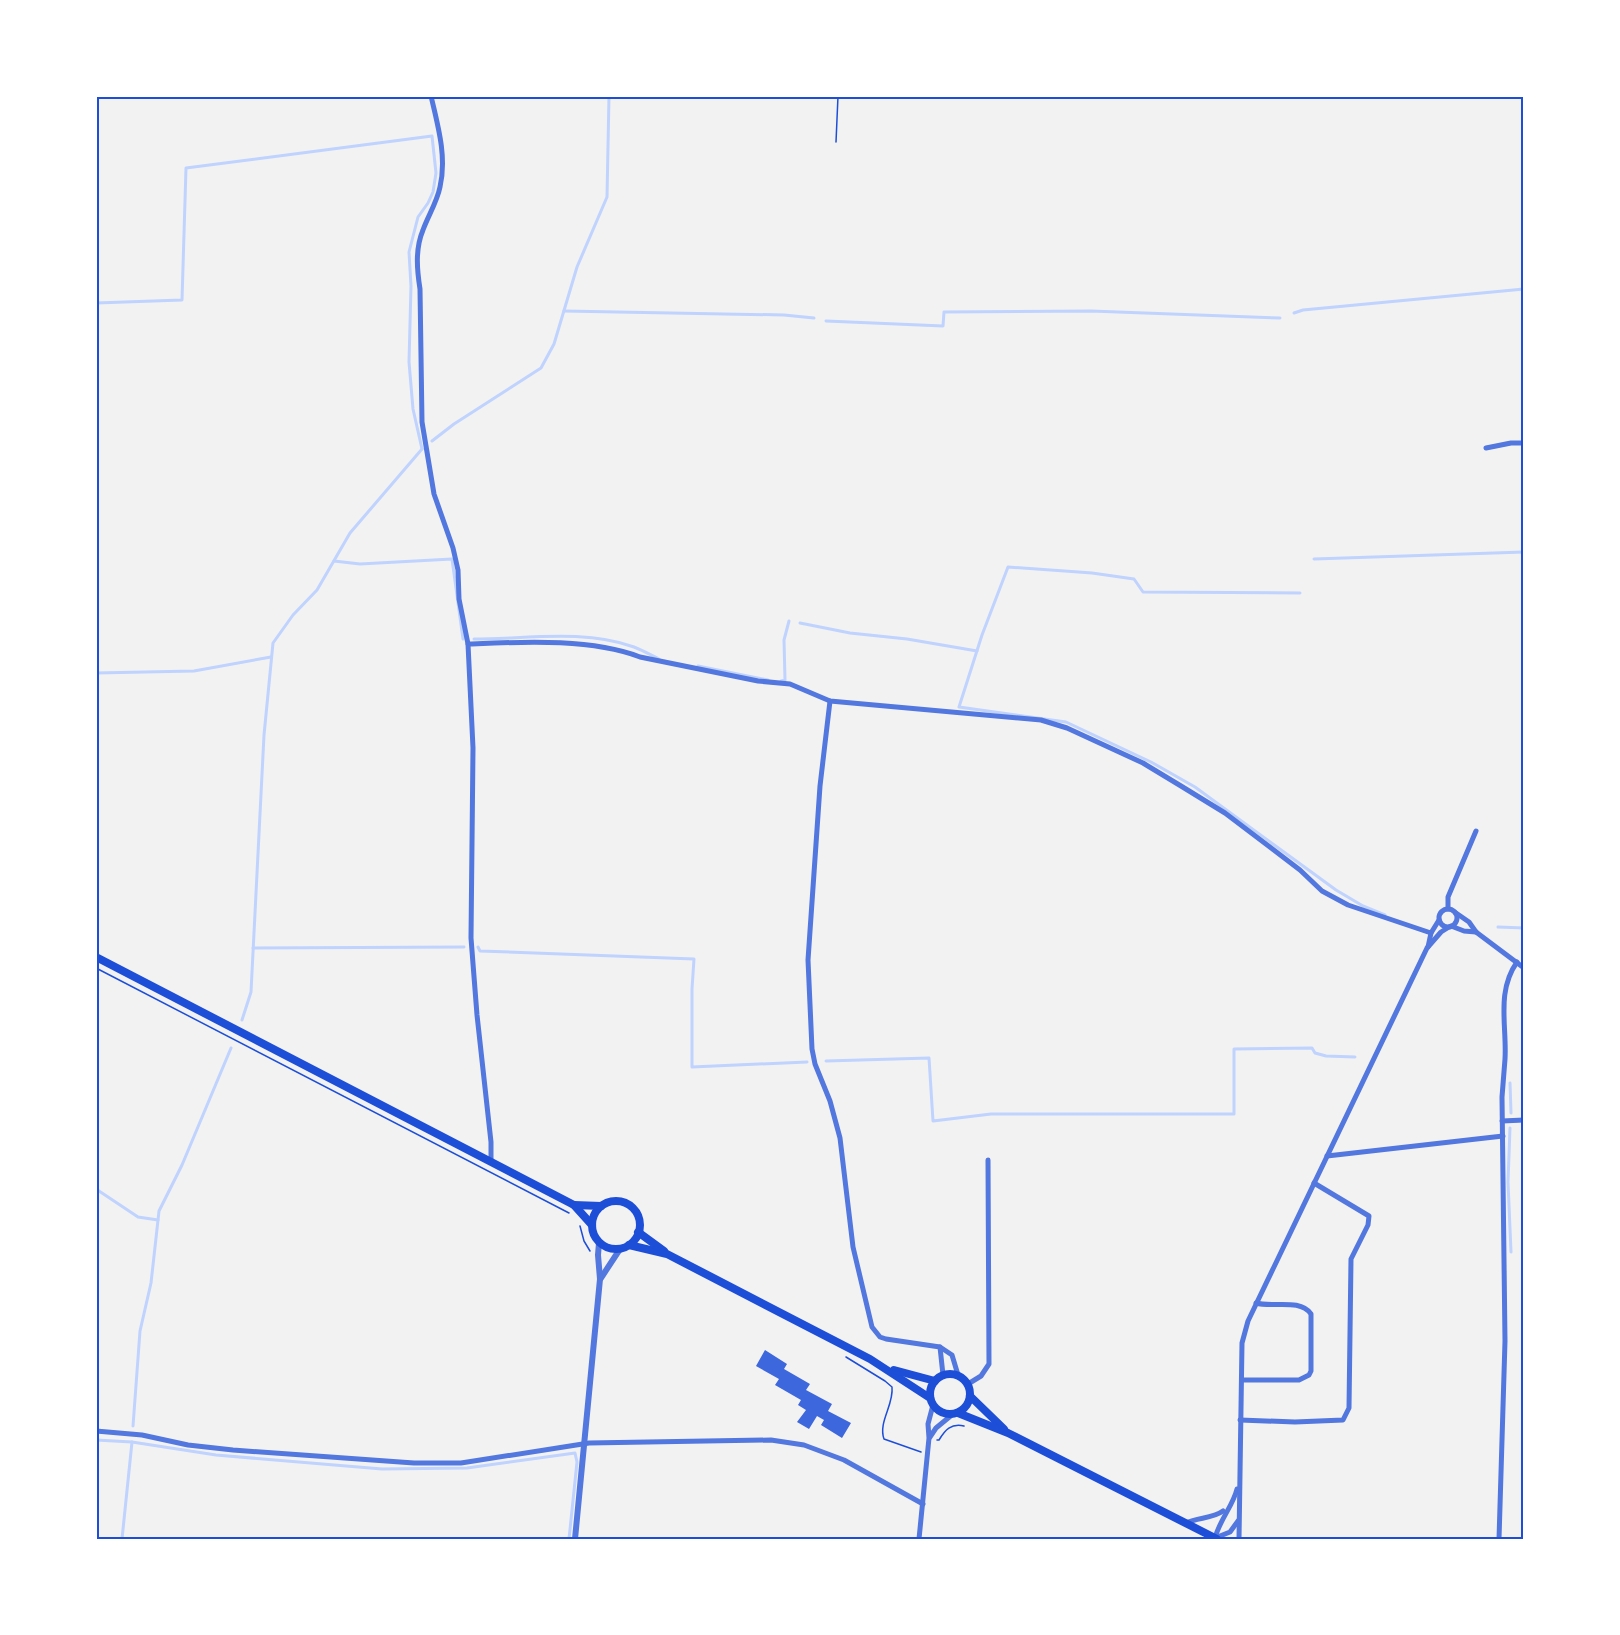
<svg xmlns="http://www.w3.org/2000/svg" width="1620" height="1635" font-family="Helvetica,sans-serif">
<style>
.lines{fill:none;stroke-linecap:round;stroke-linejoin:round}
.stream{stroke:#bfd3fe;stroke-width:3}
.building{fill:#3d67dc}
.path{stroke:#1d4ed8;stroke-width:1.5}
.minor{stroke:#5277de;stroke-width:5}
.tertiary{stroke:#5277de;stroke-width:6}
.primary{stroke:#1d4ed8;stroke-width:8}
.neatline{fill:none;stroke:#1d4ed8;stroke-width:2}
</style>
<rect width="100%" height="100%" fill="#f2f2f2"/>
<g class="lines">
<!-- stream -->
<g class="stream">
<polyline points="96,303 182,300 186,168 432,136 436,173 433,192 428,203 418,217 409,252 411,286 409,362 413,409 422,449"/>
<polyline points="564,311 784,315 814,318"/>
<polyline points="1294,313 1303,310 1524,289"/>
<polyline points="826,321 943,326 944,312 1091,311 1280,318"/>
<polyline points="432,441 454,424 541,368 554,344 577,267 607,197 609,96"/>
<polyline points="1314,559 1524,552"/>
<polyline points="334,561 360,564 452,559 463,639"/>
<polyline points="1300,593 1143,592 1134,579 1092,573 1008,567 982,635 959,707 1066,722 1151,762 1195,787 1336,890 1363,906 1385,915"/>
<polyline points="800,623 850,633 907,639 977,651"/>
<path d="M474 639C526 639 584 629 634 647 642 650 651 655 659 659"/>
<polyline points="698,666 768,680"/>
<polyline points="96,673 194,671 271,657"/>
<polyline points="781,681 785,680 784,640 789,621"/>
<polyline points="1498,927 1524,928"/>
<polyline points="478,947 480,951 694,959 692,989 692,1067 807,1062"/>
<polyline points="253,948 464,947"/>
<polyline points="242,1020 251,992 264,735 273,643 293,615 317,590 350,533 422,449"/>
<polyline points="826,1061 929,1058 933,1121 991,1114 1234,1114 1234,1049 1312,1048 1315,1053 1326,1056 1355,1057"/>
<polyline points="1510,1083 1511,1113"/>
<polyline points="1510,1128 1508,1182 1511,1252"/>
<polyline points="96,1189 138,1217 158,1220"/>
<polyline points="133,1426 140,1331 151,1283 159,1211 182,1165 231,1048"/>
<polyline points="96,1440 132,1442 216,1455 382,1469 467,1468 575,1453 577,1462 569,1539"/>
<polyline points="122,1539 132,1442"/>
</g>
</g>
<!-- building -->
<polygon class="building" points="765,1350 787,1364 784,1369 810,1384 806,1390 832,1404 828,1411 851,1423 842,1438 821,1425 824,1420 817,1416 809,1429 797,1422 806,1410 798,1405 801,1400 775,1385 779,1379 756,1366"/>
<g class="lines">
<!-- path -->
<g class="path">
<polyline points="836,142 838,96"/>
<polyline points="96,968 569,1213"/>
<polyline points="580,1226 584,1241 590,1251"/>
<path d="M846 1357 885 1381 892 1387C894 1405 878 1422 884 1439L921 1452"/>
<path d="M937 1440H939C945 1430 951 1423 964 1426"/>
</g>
<!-- minor -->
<g class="minor">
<path d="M431 96C438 126 447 157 440 187 437 202 428 216 423 230 415 249 417 270 420 289L422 422 434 494 453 548 458 570 459 599 468 644C521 642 590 638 640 657L758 681 790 684 830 701 1041 720 1067 728 1143 763 1181 786 1225 813 1300 870 1322 891 1348 905 1431 933"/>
<polyline points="1486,448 1511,443 1524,443"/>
<polyline points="468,644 473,748 471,938 477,1015 491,1142 491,1162"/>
<polyline points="830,701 820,786 808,960 812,1049 815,1064 830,1101 840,1138 853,1247 872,1327 880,1337 886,1339 940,1347 952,1355 958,1375"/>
<circle cx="1448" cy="918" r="9"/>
<polyline points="1448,909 1448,897 1476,831"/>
<polyline points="1456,913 1469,922 1476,932 1524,968"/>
<polyline points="1451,926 1464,931 1476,932"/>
<polyline points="1428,947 1431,933 1439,920"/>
<polyline points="1502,1121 1524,1120"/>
<polyline points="1327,1156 1503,1136"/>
<polyline points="940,1347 943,1375"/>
<path d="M1242 1380H1299L1309 1375 1311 1371V1314C1300 1298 1272 1308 1256 1303"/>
<polyline points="968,1384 981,1376 989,1364 988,1160"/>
<polyline points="1240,1420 1295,1422 1343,1420 1349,1408 1351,1259 1368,1225 1369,1216 1314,1183"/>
<polyline points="96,1431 142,1435 188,1445 233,1450 414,1463 461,1463 589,1443 771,1440 804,1445 844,1460 923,1504"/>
<polyline points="930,1437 936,1428 953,1414"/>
<path d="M1237 1489C1233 1506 1220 1519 1215 1538L1230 1532 1238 1521"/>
<path d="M1186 1523C1198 1517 1212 1519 1223 1511"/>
<polyline points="919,1539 929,1438 928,1424 933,1405"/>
<polyline points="1239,1539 1242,1343 1248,1321 1427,948 1441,932 1449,927"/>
<path d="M1499 1539 1505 1341 1502 1097C1503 1085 1504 1072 1505 1059 1507 1026 1496 992 1517 962"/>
</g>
<!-- tertiary -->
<g class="tertiary">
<polyline points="601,1278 620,1249"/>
<polyline points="575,1539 600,1279 598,1255 599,1243"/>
</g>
<!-- primary -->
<g class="primary">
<polyline points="96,957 574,1205 592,1225"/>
<circle cx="616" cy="1225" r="24"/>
<polyline points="574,1205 601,1206"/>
<polyline points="638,1232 664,1251"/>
<polyline points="629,1245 667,1254 870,1359 930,1398"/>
<polyline points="894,1370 935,1381"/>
<circle cx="950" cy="1394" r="20"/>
<polyline points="970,1396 1004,1429"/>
<polyline points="958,1413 1008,1433 1217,1539"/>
</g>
</g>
<!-- border -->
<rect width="1620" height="1635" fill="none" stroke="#ffffff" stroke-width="195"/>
<rect x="98" y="98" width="1424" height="1440" class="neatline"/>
</svg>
